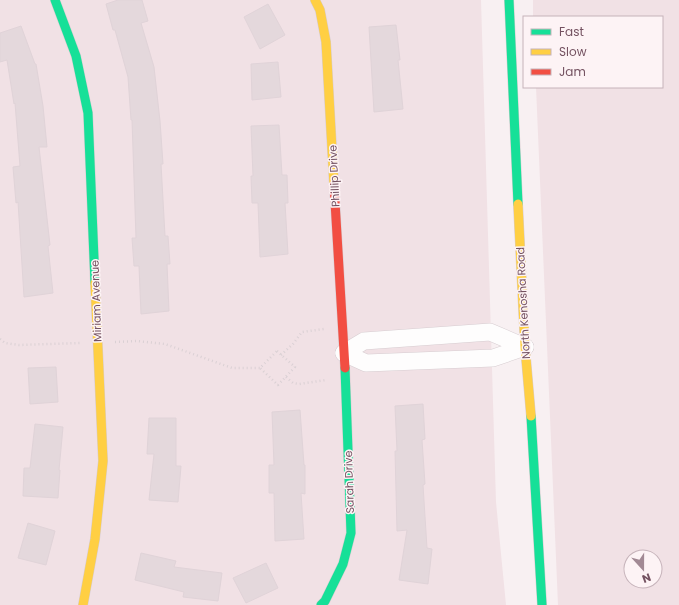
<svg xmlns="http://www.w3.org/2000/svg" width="679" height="605" font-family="Poppins,sans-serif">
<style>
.residential{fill:#f1e1e5;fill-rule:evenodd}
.building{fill:#e4d8dc;stroke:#e0d3d8}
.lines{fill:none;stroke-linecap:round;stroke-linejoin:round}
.street-casing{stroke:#d7cdd1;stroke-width:18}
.fast-casing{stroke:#d7ccd0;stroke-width:10}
.slow-casing{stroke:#d7ccd0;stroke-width:10}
.jam-casing{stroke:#d7ccd0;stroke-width:10}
.path{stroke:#dad0d4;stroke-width:2.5;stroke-dasharray:1 3;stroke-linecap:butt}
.street{stroke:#fefdfd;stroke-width:17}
.fast{stroke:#16e098;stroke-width:9}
.slow{stroke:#ffcf43;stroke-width:9}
.jam{stroke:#f24e42;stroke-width:9}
.labels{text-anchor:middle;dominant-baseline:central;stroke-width:3;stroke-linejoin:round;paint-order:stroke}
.street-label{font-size:11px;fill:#745261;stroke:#fdf3f5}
</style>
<rect width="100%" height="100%" fill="#f8f0f2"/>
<!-- residential -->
<g class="residential">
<polygon points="0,0 481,0 496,502 506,605 0,605"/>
<path d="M533 0H679V605H558L536 87H662V17H533ZM631 557H655V581H631Z"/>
</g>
<!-- building -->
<g class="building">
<polygon points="118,0 142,0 148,21 141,23 154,67 160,121 163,164 161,164 165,236 168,236 170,264 167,264 169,311 141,314 139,266 134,266 132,238 136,238 132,120 131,120 128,77 115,30 113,30 106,4"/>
<polygon points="268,4 285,35 260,49 244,17"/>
<polygon points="396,25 400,60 398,60 403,109 374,112 369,27"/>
<polygon points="21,26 35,64 36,64 43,106 47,147 39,147 50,245 48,246 53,293 24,297 18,202 16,203 13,167 20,166 15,103 14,104 7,60 0,62 0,33"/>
<polygon points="278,62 281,97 252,100 251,64"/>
<polygon points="279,125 282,175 287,175 288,203 285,203 288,254 260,257 258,203 252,203 251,176 253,176 251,126"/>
<polygon points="56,367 58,402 30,404 28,368"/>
<polygon points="423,404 425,439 422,440 425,484 423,485 427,548 432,549 428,584 399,580 407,530 397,531 395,451 397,451 395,406"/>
<polygon points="300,410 304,465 305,465 305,494 301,493 304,539 275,541 274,493 269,493 269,465 274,465 272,412"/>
<polygon points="149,418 176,418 176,466 181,466 178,502 149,500 154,454 147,454"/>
<polygon points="35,424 63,427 59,470 60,470 58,498 23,496 24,468 30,468"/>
<polygon points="28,523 55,531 46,565 18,558"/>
<polygon points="141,553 176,561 174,567 222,573 218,601 183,597 184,592 135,580"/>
<polygon points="266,563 278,588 246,603 233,578"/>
</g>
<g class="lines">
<defs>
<g id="street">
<polyline points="344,353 364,341 490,332 525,347"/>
<polyline points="344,353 366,363 493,358 525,347"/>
</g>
<g id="fast">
<polyline points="55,0 76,56 88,113 95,283"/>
<polyline points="509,0 518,204"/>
<polyline points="531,416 542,605"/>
<polyline points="321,605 325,601 343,564 351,533 345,368"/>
</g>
<g id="slow">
<polyline points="315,0 320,10 326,42 334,185"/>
<polyline points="518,204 525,347 531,416"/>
<polyline points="83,605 95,539 103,461 95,283"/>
</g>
<polyline id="jam" points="334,185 345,368"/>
</defs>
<!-- street casing -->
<use href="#street" class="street-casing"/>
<!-- fast casing -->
<use href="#fast" class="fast-casing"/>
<!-- slow casing -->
<use href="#slow" class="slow-casing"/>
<!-- jam casing -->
<use href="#jam" class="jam-casing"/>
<!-- path -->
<g class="path">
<polyline points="0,339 5,343 19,345 80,343"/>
<polyline points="115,342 137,341 165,344 232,368 260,368"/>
<polygon points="277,351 295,367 278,385 260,368"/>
<polyline points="281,355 293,344 302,332 324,329"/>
<polyline points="286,377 293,383 299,384 326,380"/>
</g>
<!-- street -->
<use href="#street" class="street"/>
<!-- fast -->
<use href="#fast" class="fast"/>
<!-- slow -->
<use href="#slow" class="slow"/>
<!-- jam -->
<use href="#jam" class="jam"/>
</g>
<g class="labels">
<!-- street labels -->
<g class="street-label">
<text transform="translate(334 176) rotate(-93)">Phillip Drive</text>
<text transform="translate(96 301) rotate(-92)">Miriam Avenue</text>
<text transform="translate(523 303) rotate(-93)">North Kenosha Road</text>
<text transform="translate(349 482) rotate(-92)">Sarah Drive</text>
</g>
</g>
<!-- legend -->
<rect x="523" y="16" width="140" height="72" fill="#fdf3f5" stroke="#c6b3ba"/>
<rect x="531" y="29" width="20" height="6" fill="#16e098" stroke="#c6b3ba"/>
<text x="559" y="36" font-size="12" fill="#745261">Fast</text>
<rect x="531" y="49" width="20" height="6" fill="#ffcf43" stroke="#c6b3ba"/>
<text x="559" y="56" font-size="12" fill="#745261">Slow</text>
<rect x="531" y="69" width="20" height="6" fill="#f24e42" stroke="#c6b3ba"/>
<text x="559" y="76" font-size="12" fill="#745261">Jam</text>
<!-- north arrow -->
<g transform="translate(643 569) rotate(159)"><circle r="19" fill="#fdf3f5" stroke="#c6b3ba"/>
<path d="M0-3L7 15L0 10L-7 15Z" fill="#a28994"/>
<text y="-6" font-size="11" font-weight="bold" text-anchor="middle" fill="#745261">N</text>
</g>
</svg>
